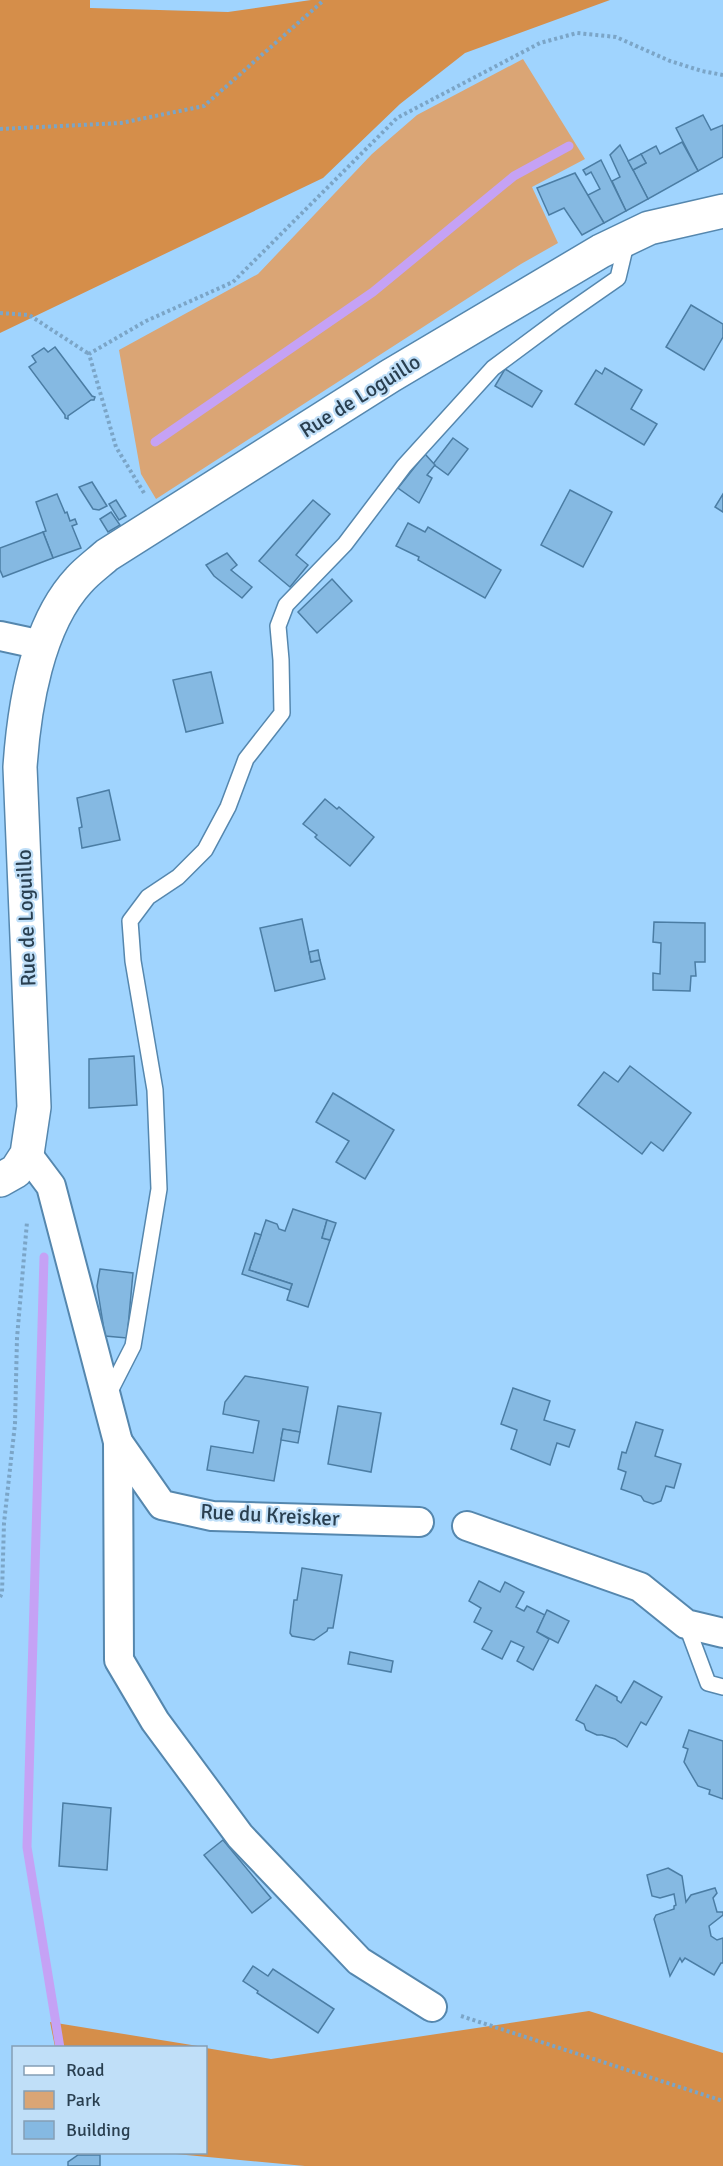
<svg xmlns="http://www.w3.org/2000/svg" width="723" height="2166" font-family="Signika,sans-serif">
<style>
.green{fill:#daa575}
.forest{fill:#d58e4a}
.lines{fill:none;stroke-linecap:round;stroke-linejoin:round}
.stream{stroke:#c5a2f5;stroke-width:9}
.building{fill:#85b9e2;stroke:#4b7da4;stroke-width:1.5}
.service-casing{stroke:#5587ae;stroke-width:18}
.minor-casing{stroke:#5587ae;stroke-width:32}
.tertiary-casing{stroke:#5587ae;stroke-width:36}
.path{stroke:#7ba5c7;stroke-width:4;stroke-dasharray:3 3;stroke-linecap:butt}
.service{stroke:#fff;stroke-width:15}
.minor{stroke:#fff;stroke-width:28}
.tertiary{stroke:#fff;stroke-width:33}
.labels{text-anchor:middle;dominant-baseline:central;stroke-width:4.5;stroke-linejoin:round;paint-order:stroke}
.street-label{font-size:21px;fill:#293f50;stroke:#c0dff8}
</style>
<rect width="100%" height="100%" fill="#a0d4fe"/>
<!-- green -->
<polygon class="green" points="523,59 585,159 532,187 558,243 521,264 156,499 141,474 119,350 258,274 372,154 417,115"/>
<!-- forest -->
<g class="forest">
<polygon points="0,0 90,0 90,8 228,12 311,0 610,0 465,53 400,104 323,178 0,333"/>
<polygon points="589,2011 723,2053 723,2166 305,2166 165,2153 206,2152 206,2048 271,2059"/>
<polygon points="50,2022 204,2047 55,2047"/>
</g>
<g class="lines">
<!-- stream -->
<g class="stream">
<polyline points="155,442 373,292 514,176 569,146"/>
<polyline points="44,1257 27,1847 60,2048"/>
</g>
</g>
<!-- building -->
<g class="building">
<polygon points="703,115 711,130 723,125 723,157 698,171 676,128"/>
<polygon points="682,142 698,171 648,199 633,170 646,163 641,154 656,146 660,154"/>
<polygon points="620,145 648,199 626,211 612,181 620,177 610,155"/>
<polygon points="641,154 646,163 633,170 628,161"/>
<polygon points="601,160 626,211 604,223 586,196 600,189 591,172 586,175 583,170"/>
<polygon points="575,173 604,223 582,235 564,208 549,215 537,188"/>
<polygon points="691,305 723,324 723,337 704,370 666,347"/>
<polygon points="55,347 92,396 95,397 94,400 91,400 68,416 68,419 65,418 65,415 29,367 36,362 32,356 44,348 48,352"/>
<polygon points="605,368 642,390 631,409 657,424 644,445 575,404 596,370 602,374"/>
<polygon points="505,369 542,391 532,407 495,386"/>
<polygon points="453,438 468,449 448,475 433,464"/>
<polygon points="425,454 435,465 427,475 432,478 419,503 398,488"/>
<polygon points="92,482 107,506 99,510 93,509 79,487"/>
<polygon points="570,490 612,512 583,567 541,545"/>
<polygon points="57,494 65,513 67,512 70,521 75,519 77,524 72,526 81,548 53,558 43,532 46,531 36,502"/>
<polygon points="723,494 723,512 715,507"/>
<polygon points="116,500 126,516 119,520 109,504"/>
<polygon points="313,500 330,514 296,555 308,565 290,587 259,561"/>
<polygon points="111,512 120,525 108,532 100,519"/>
<polygon points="408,523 425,532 428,527 501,570 485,598 418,560 419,557 396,546"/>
<polygon points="43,532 53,558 3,577 0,570 0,548"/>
<polygon points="227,553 237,565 231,570 252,587 242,598 214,576 206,565"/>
<polygon points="332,579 352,601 317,633 298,612"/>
<polygon points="211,672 223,723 186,732 173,680"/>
<polygon points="109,790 120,840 82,848 79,828 82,827 77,798"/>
<polygon points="325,799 337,809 339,807 374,837 350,866 317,839 315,837 317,835 303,824"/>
<polygon points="302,919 311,962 320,960 325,979 275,991 260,928"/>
<polygon points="654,922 705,923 705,962 695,962 696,976 691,976 690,991 653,990 653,973 660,974 661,943 653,942"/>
<polygon points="318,950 320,960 311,962 309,952"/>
<polygon points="134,1056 137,1105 89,1108 89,1059"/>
<polygon points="630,1066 691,1113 663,1151 651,1142 642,1154 578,1105 604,1072 618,1082"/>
<polygon points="333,1093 394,1130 365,1179 336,1162 349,1141 316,1122"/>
<polygon points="293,1209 327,1220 322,1238 330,1240 308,1307 287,1300 292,1284 249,1270 266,1220 277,1224 279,1229 285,1231"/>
<polygon points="327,1220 336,1223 330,1240 322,1238"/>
<polygon points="255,1233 261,1235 249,1270 292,1284 290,1290 242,1274"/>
<polygon points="100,1269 133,1273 127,1338 105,1336 97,1286"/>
<polygon points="245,1376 308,1387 300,1432 283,1429 274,1481 207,1470 211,1446 253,1453 259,1421 223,1414 225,1402"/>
<polygon points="513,1388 550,1401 544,1420 575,1430 569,1447 557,1443 550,1465 511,1449 517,1430 501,1424"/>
<polygon points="338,1406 381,1413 371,1472 328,1464"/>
<polygon points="636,1422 663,1430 655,1456 681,1464 674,1488 666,1486 661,1501 653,1504 644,1501 641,1496 621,1489 626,1472 618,1469 622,1452 626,1453"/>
<polygon points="283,1429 300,1432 298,1443 281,1440"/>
<polygon points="302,1568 342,1575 333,1628 328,1628 327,1631 314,1640 292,1636 290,1633 294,1600 297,1600"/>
<polygon points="479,1581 500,1592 505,1582 524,1592 516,1607 524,1611 527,1606 545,1615 537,1632 549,1639 533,1670 517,1661 524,1647 511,1641 502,1659 482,1649 492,1631 474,1622 481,1608 469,1601"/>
<polygon points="547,1610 569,1621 558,1643 537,1632"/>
<polygon points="350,1652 393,1661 391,1672 348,1664"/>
<polygon points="634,1681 662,1697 646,1725 641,1722 627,1747 615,1739 602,1735 597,1735 586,1730 584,1724 576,1720 596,1685 617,1697 617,1700 621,1703"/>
<polygon points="689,1730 723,1741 723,1799 709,1794 710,1790 698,1786 684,1762 688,1749 683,1747"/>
<polygon points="63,1803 111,1808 107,1870 59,1866"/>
<polygon points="223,1840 271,1898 252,1913 204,1855"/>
<polygon points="668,1868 682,1876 686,1902 691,1895 715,1888 717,1893 713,1898 717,1912 723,1912 723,1915 709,1926 711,1936 717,1940 723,1938 723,1963 721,1963 714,1975 685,1958 682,1962 680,1958 670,1976 654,1919 656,1915 674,1909 674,1906 676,1905 674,1894 660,1898 652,1896 647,1875"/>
<polygon points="253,1966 268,1976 273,1969 334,2009 318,2033 257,1993 258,1991 243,1981"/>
<polygon points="78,2155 100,2155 100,2166 68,2166 68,2162"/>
</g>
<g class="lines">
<defs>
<g id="service">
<polyline points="108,1395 133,1346 159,1189 155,1090 133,961 130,921 148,897 178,877 205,850 228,807 246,759 282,713 281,660 278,626 286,605 345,544 404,466 493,368 559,319 618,278 627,240"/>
<polyline points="686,1624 708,1683 723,1687"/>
</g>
<g id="minor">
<polyline points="0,636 42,645"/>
<polyline points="27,1154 51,1186 118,1442 119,1660 155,1721 240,1836 359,1961 432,2007"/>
<polyline points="118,1442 162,1505 212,1516 419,1522"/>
<polyline points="467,1526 640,1587 686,1624 723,1633"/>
</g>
<path id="tertiary" d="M0 1180 16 1171 27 1154 34 1107 20 767C24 708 37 625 79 580 87 571 98 563 107 555L390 376 601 251 649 228 723 211"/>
</defs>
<!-- service casing -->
<use href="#service" class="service-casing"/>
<!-- minor casing -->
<use href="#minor" class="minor-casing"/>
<!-- tertiary casing -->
<use href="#tertiary" class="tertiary-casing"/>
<!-- path -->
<g class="path">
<polyline points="0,129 121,123 204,106 324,0"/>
<polyline points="0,313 29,315 89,354"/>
<polyline points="144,493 116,447 89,354 146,321 233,282 397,118 540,43 577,33 616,37 670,61 702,71 723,75"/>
<polyline points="0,1597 2,1593 4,1523 15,1424 17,1338 27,1222"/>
<polyline points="461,2016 723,2101"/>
</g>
<!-- service -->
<use href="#service" class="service"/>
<!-- minor -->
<use href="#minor" class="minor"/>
<!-- tertiary -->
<use href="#tertiary" class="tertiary"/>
</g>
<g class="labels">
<!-- street labels -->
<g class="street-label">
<text transform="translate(360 396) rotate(-32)">Rue de Loguillo</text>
<text transform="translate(26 918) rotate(-92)">Rue de Loguillo</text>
<text transform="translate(270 1515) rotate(3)">Rue du Kreisker</text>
</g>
</g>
<!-- legend -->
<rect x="12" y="2046" width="195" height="108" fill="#c0dff8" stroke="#849fb5" stroke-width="1.5"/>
<rect x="24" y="2066" width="30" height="9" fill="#ffffff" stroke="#849fb5" stroke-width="1.5"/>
<text x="66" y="2076" font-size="18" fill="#293f50">Road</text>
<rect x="24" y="2091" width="30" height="18" fill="#daa575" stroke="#849fb5" stroke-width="1.5"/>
<text x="66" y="2106" font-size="18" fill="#293f50">Park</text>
<rect x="24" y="2121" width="30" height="18" fill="#85b9e2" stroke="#849fb5" stroke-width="1.5"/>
<text x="66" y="2136" font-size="18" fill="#293f50">Building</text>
</svg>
